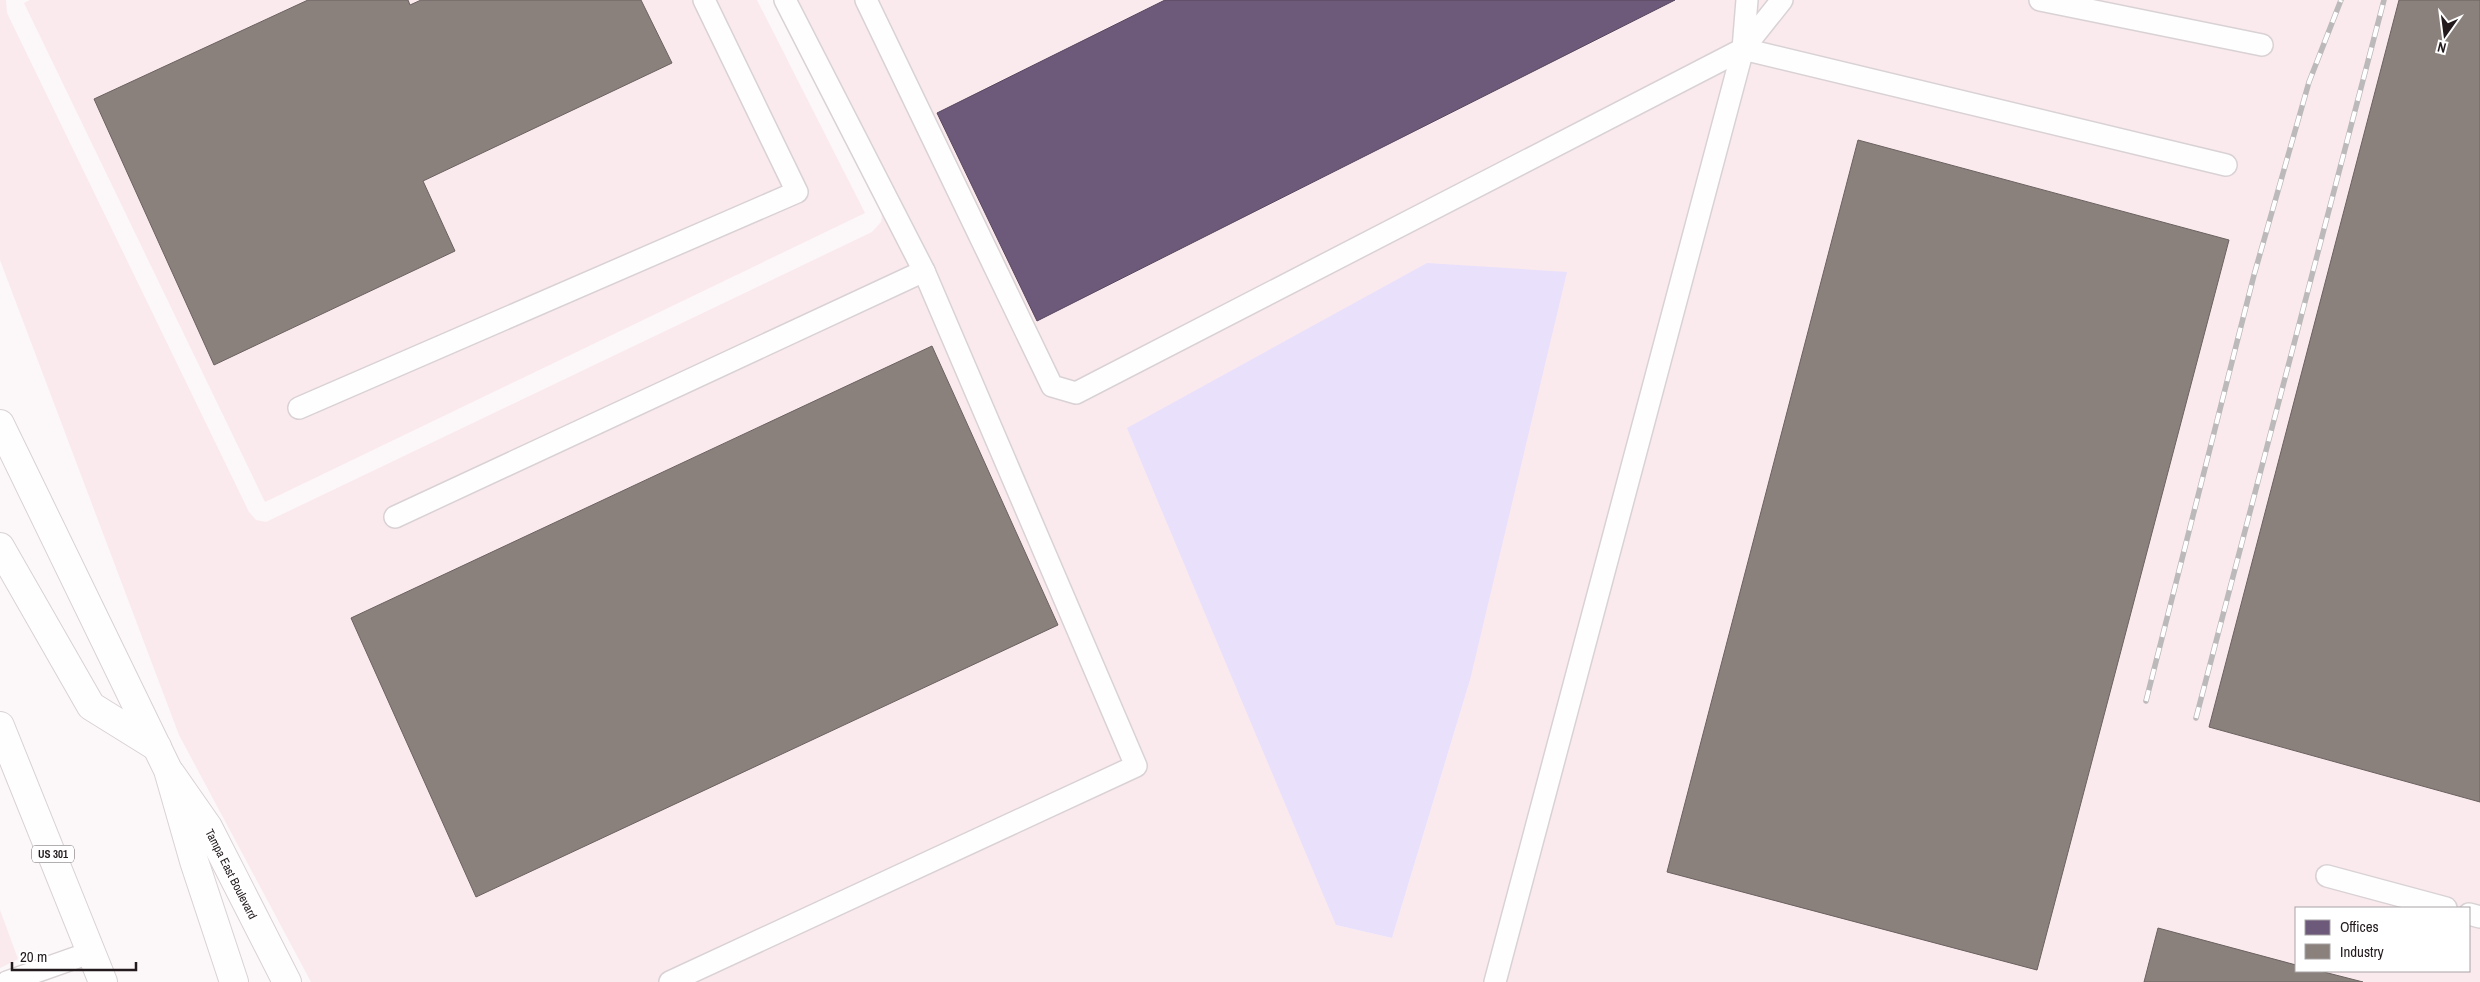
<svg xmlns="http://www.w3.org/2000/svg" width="2480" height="982" font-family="'Archivo Narrow',sans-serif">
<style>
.built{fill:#faeaee;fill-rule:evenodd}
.water{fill:#e9e0fc}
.offices{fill:#6d597a;stroke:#56465e}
.industry{fill:#8a817c;stroke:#6b6260}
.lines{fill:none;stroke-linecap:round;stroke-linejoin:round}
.lane-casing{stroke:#d9d2d4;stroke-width:24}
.secondary-casing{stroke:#d9d2d4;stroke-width:30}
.primary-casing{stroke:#d9d2d4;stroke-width:30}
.lane{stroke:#fffefe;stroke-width:21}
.secondary{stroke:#fffefe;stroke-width:28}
.primary{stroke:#fffefe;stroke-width:28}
.rail-casing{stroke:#bbb9b9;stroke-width:5.5}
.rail{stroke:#fff;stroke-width:4;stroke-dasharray:11;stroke-linecap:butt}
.labels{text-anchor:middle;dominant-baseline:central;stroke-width:5;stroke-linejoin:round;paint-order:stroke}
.shield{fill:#fff;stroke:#645f61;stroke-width:1}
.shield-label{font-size:11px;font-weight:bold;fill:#221a1d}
.street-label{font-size:12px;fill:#221a1d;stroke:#fff}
</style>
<rect width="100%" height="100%" fill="#fcf7f8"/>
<!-- built -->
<g class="built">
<path d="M0 0H6L7 13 249 512 256 520 266 522 872 232 881 222 883 208 779 0H2480V982H311L179 735 0 260ZM1470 680 1392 938 1336 925ZM2296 908H2469V971H2296Z"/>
<polygon points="30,0 757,0 865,213 265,502 24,3"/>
<polygon points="0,910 18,959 0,968"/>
</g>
<!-- water -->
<polygon class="water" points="1427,263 1567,272 1470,680 1392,938 1336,925 1127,428"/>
<!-- offices -->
<polygon class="offices" points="1165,0 1675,0 1037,321 937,113"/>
<!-- industry -->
<g class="industry">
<polygon points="308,0 408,0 410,5 421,0 641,0 672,63 423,181 455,251 214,365 94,99"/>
<polygon points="2399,0 2480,0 2480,802 2209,727"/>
<polygon points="1858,140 2229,240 2037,970 1667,872"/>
<polygon points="932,346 1058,625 476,897 351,618"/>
<polygon points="2158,928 2296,965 2296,971 2320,971 2363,982 2144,982"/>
</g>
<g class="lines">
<defs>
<g id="lane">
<polyline points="866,0 1052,386 1076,393 1743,49 1782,0"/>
<polyline points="2040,0 2262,45"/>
<polyline points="1743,49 1747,0"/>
<polyline points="299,408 797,192 704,0"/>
<polyline points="395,517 924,271 785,0"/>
<polyline points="2327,876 2446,908"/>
<polyline points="2469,914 2480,917"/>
<polyline points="7,982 92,952"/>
<polyline points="670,982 1136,766 924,271"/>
<polyline points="1495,982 1743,49 2226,165"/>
</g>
<polyline id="secondary" points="171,774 208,827 287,982"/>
<g id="primary">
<polyline points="0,424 168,770 194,861 234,982"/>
<polyline points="0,547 91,706 157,747"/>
<polyline points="0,726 103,982"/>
</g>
</defs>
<!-- lane casing -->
<use href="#lane" class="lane-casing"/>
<!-- secondary casing -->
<use href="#secondary" class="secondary-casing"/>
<!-- primary casing -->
<use href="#primary" class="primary-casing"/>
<!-- lane -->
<use href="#lane" class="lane"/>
<!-- secondary -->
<use href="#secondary" class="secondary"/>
<!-- primary -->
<use href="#primary" class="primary"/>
<defs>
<g id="rail">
<polyline points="2146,701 2254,275 2309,82 2341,0"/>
<polyline points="2196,718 2384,0"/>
</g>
</defs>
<!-- rail casing -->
<use href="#rail" class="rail-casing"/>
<!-- rail -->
<use href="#rail" class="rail"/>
</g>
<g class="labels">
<!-- shield labels -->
<rect class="shield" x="32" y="845.5" width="42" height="17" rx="4"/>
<g class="shield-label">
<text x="53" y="854">US 301</text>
</g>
<!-- street labels -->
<g class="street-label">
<text transform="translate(231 874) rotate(63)">Tampa East Boulevard</text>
</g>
</g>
<!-- legend -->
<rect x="2295" y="907" width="175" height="65" fill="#ffffff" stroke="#a7a3a5"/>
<rect x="2305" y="920" width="25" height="15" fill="#6d597a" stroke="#a7a3a5"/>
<text x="2340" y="932" font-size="15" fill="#221a1d">Offices</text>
<rect x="2305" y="944" width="25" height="15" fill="#8a817c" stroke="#a7a3a5"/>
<text x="2340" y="957" font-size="15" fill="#221a1d">Industry</text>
<!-- north arrow -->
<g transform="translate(2445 35) rotate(194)" stroke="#ffffff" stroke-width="4" paint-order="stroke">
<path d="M0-4L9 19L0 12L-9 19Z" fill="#221a1d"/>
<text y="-8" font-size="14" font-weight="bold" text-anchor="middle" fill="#221a1d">N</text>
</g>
<!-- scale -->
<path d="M12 962v8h124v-8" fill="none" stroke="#221a1d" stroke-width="2.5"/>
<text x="20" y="962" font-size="15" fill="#221a1d" stroke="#ffffff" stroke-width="4" paint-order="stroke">20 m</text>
</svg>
